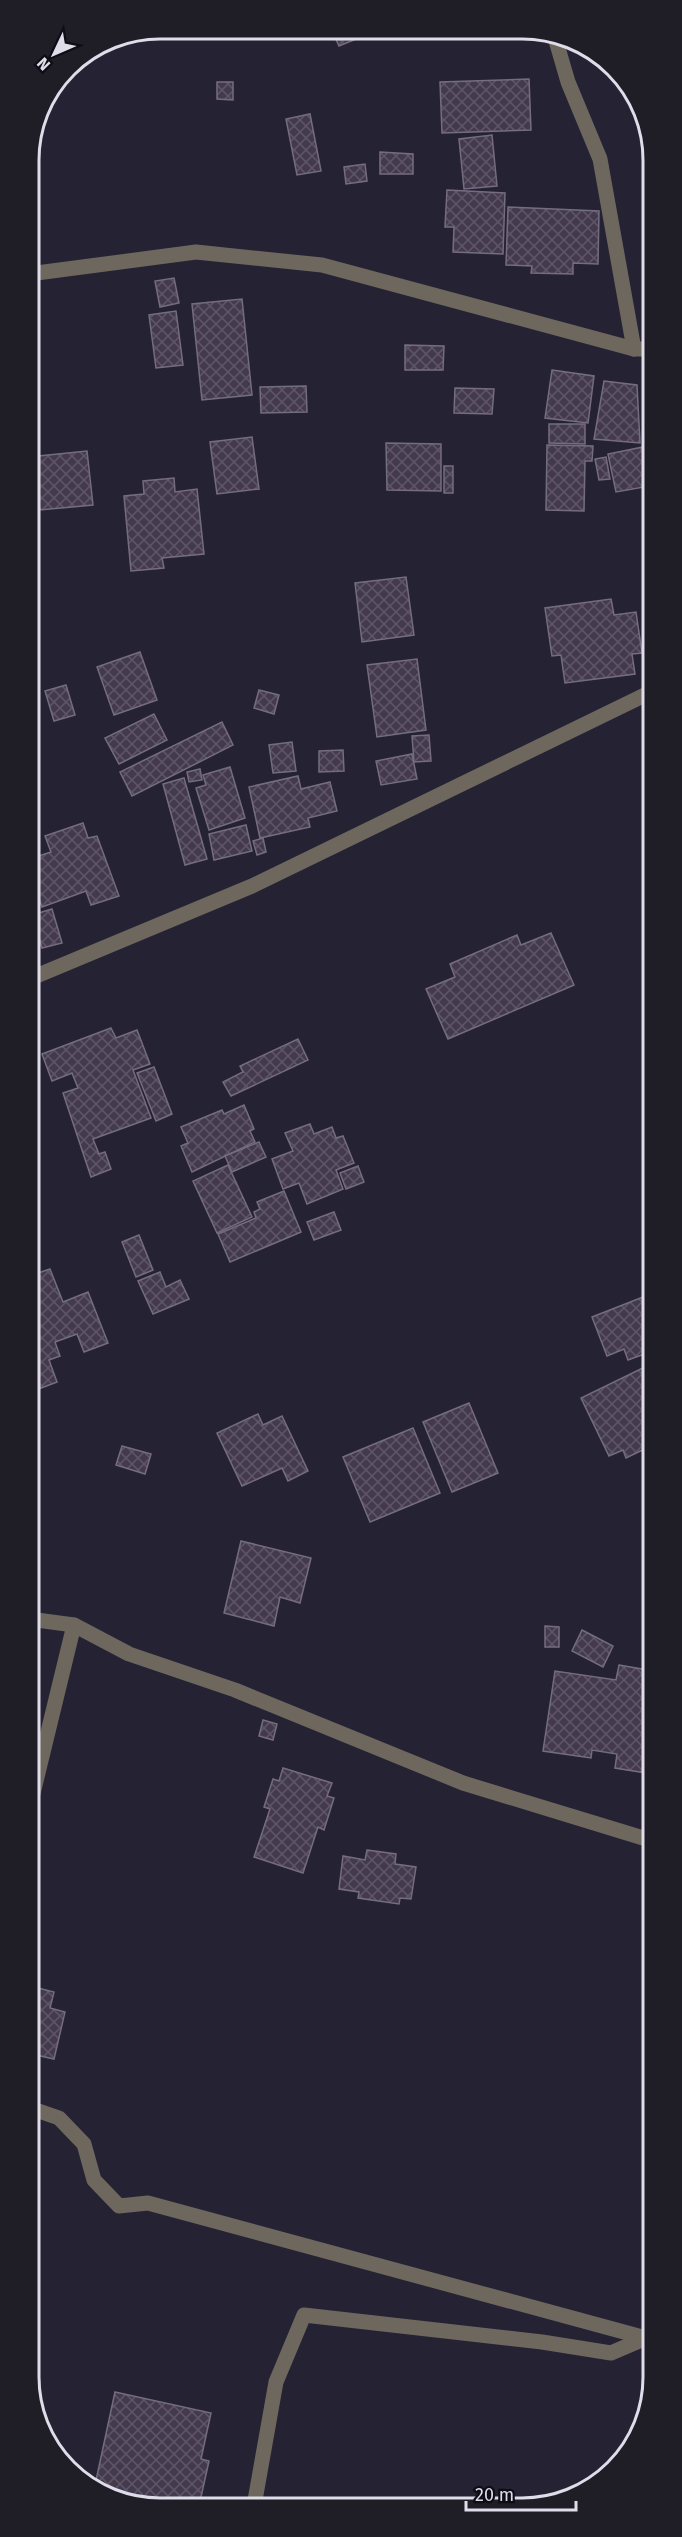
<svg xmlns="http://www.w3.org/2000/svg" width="682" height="2537" font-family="'Fira Sans',sans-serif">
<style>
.building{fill:url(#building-cross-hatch);stroke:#766c81;stroke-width:1.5}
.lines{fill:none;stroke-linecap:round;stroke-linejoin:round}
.minor{stroke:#6e675e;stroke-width:15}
.rim{fill:none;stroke:#dfddea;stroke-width:3}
</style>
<defs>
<pattern id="building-cross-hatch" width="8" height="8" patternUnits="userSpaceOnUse" patternTransform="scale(1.5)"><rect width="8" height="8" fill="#443a4d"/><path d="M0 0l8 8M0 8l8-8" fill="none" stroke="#5f5667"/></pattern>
</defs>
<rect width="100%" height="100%" fill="#252234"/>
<!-- building -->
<g class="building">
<polygon points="332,30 378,30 339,46"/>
<polygon points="529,79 531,130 442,133 440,82"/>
<polygon points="217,82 233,82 233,100 217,99"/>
<polygon points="310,114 321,171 297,175 286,119"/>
<polygon points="492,135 497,186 464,189 459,139"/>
<polygon points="380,152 413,154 413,174 380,174"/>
<polygon points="365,164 367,181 346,184 344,167"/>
<polygon points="29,187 38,205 29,209"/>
<polygon points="447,190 505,193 503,254 453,252 454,227 445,227"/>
<polygon points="508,207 599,211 598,264 573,263 573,274 531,273 532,266 506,265"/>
<polygon points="174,278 179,303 160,307 155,281"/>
<polygon points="242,299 252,395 202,400 192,304"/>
<polygon points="176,311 183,365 156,368 149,315"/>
<polygon points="405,345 444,346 443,370 405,370"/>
<polygon points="552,370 594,376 588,423 545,418"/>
<polygon points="604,381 637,385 640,443 594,439"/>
<polygon points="306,386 307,412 261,413 260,387"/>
<polygon points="455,388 494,389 492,414 454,413"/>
<polygon points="652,390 652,443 649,443 645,391"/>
<polygon points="549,424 585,424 585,444 549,443"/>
<polygon points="252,437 259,489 217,494 210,442"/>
<polygon points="386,443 441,444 441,491 387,490"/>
<polygon points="547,445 593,446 592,461 585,461 584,511 546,510"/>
<polygon points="643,447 650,486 616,492 608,454"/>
<polygon points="648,449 652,449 652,484"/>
<polygon points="87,451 93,505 29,511 29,457"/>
<polygon points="606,457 610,479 599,480 595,459"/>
<rect x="444" y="466" width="9" height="27"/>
<polygon points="174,478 175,492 197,489 204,554 162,558 164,568 131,571 124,496 144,494 143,481"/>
<polygon points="406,577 414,635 362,642 355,583"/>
<polygon points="611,599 614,615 636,612 642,653 632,654 635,674 565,683 561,655 552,656 545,608"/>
<polygon points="140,652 157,700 114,715 97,667"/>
<polygon points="417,659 426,730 377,737 367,665"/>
<polygon points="66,685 75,715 54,721 45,691"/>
<polygon points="259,690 279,695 274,714 254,708"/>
<polygon points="154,714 167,740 119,764 105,738"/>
<polygon points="222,722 233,745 132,796 120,772"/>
<polygon points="429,735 431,761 414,762 412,736"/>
<polygon points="292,742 296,771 273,773 269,745"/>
<polygon points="343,750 344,771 319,772 319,751"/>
<polygon points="412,754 417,779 381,785 376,761"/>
<polygon points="230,767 245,818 209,830 196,788 206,785 203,775"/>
<polygon points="200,769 202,780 189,782 187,772"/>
<polygon points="298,776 301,789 330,782 337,811 308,818 310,827 260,838 249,787"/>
<polygon points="184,778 207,859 185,865 163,784"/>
<polygon points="83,823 88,838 97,836 119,896 91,905 86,891 42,907 29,871 29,859 51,852 45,836"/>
<polygon points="246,825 252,851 214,860 209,834"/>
<polygon points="263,838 266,852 257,855 253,841"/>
<polygon points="52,909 62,943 42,948 32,915"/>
<polygon points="551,933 574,985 448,1039 426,989 455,977 450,964 517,935 521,945"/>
<polygon points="29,1007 31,1007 37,1024 29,1027"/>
<polygon points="111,1028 116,1038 137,1030 150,1064 133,1070 151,1118 93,1139 99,1154 105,1152 111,1169 91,1177 63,1093 78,1088 72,1073 52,1081 42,1054"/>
<polygon points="298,1039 308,1060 231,1096 223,1082 243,1072 240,1066"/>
<polygon points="154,1067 172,1114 156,1121 137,1073"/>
<polygon points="244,1105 254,1129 250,1131 255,1142 192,1172 181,1146 188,1143 181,1127 222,1110 224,1114"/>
<polygon points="310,1124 314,1134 332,1127 336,1138 343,1136 354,1163 336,1170 343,1189 307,1204 299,1183 283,1189 272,1159 293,1151 285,1133"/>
<polygon points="259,1142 266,1157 232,1172 225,1156"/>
<polygon points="228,1165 252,1217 217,1233 193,1181"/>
<polygon points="358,1166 364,1182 346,1189 340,1173"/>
<polygon points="284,1191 301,1232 230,1262 218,1234 256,1218 254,1212 260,1209 257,1202"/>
<polygon points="334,1212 341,1230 314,1240 307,1222"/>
<polygon points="139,1235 153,1270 136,1277 122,1242"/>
<polygon points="50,1269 63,1302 88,1292 108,1343 84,1352 77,1334 55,1342 60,1356 49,1360 57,1382 36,1390 29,1372 29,1276"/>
<polygon points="160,1272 166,1287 180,1280 189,1299 153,1314 138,1281"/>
<polygon points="643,1297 653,1321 653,1351 628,1360 624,1349 607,1356 592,1317"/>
<polygon points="653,1363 653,1445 626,1458 623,1450 609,1456 581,1398"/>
<polygon points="469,1403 498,1473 452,1492 423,1422"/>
<polygon points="258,1414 263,1425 282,1416 308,1471 288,1481 282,1468 242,1486 217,1433"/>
<polygon points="413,1428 440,1493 370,1522 343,1457"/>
<polygon points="122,1446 151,1454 145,1474 116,1465"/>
<polygon points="241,1541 311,1558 300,1603 280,1597 274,1626 224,1613"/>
<polygon points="545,1626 559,1627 559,1647 545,1647"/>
<polygon points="582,1630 613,1646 603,1667 572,1651"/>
<polygon points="619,1665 653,1671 653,1774 615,1768 617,1754 592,1750 591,1758 543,1751 555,1671 616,1680"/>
<polygon points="263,1720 277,1724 273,1740 259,1736"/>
<polygon points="283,1768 332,1783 327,1796 334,1798 324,1830 318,1827 303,1873 254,1857 270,1809 264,1807 273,1779 279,1781"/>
<polygon points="367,1850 396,1854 395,1864 416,1867 411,1899 400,1898 399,1904 358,1898 359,1892 339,1889 343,1856 365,1860"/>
<polygon points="30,1986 54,1992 50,2008 65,2012 54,2059 36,2055 33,2068 30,2068"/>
<polygon points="115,2392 211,2413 201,2459 209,2461 199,2506 158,2506 116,2496 95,2485"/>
</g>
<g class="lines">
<!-- minor -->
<g class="minor">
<polyline points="554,34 568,82 600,159 634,349"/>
<polyline points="29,274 196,252 322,265 634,349 652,349"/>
<polyline points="29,979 252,886 653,691"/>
<polyline points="29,1619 74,1625 129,1654 235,1690 463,1783 653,1841"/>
<polyline points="29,1810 74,1625"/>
<polyline points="30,2108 59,2118 84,2144 94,2180 119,2206 148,2203 646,2338"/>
<polyline points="254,2506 276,2382 304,2315 542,2342 611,2353 646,2338 653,2329"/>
</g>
</g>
<!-- crop -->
<path d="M0 0H682V2537H0ZM160 39H522A121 121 0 0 1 643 160V2377A121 121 0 0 1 522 2498H160A121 121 0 0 1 39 2377V160A121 121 0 0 1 160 39Z" fill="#1f1e26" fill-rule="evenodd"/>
<path class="rim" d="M160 39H522A121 121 0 0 1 643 160V2377A121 121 0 0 1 522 2498H160A121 121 0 0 1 39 2377V160A121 121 0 0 1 160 39Z"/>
<!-- north arrow -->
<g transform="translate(54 54) rotate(226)" stroke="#0e0d15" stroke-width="4.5" paint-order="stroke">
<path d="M0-4.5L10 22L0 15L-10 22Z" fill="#dfddea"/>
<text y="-9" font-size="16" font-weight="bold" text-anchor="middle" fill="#dfddea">N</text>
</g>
<!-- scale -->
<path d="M466 2501v9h110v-9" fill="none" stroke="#dfddea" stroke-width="3"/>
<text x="475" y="2501" font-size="18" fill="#dfddea" stroke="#0e0d15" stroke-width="4.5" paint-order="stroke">20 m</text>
</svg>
